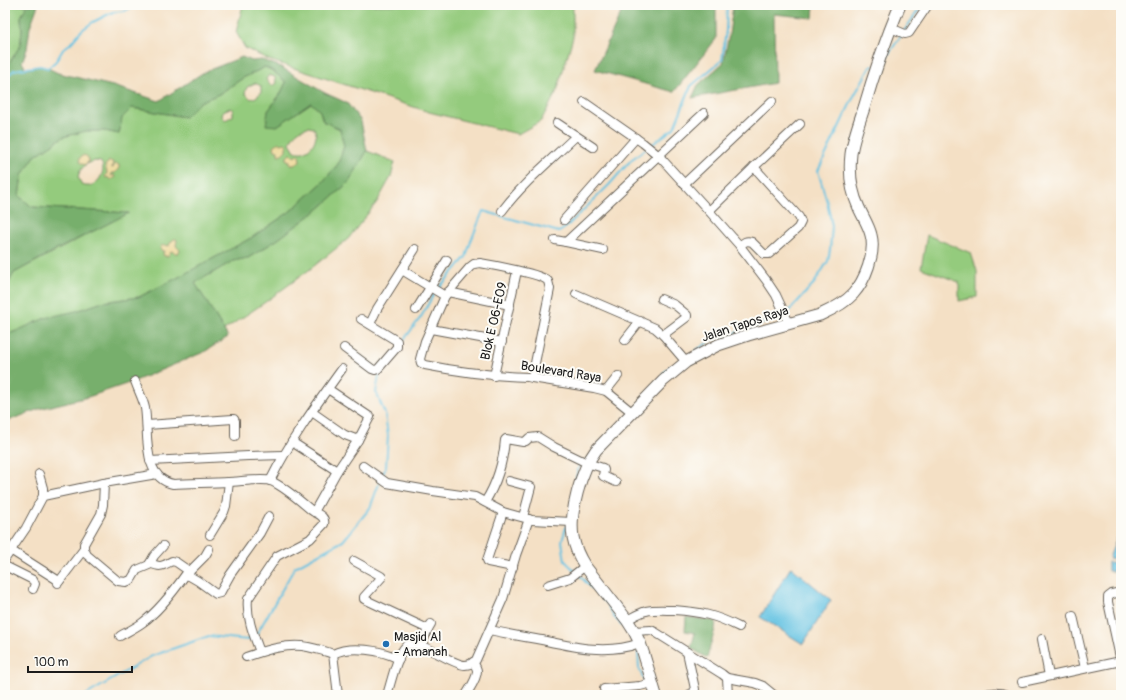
<svg xmlns="http://www.w3.org/2000/svg" width="1126" height="700" font-family="Pangolin,sans-serif">
<style>
.green{fill:#94cb7d;stroke:#58744c;fill-rule:evenodd}
.forest{fill:#77af6c;stroke:#4a6644}
.sand{fill:#eeda9e;stroke:#857b5d}
.water{fill:#64c2e2;stroke:#406f7f}
.lines{fill:none;stroke-linecap:round;stroke-linejoin:round}
.stream{stroke:#64c2e2;stroke-width:2}
.minor-casing{stroke:#686157;stroke-width:10}
.secondary-casing{stroke:#686157;stroke-width:13}
.minor{stroke:#fff;stroke-width:8}
.secondary{stroke:#fff;stroke-width:11}
.poi-dot{fill:#1f6fb2;stroke:#fdfcf7;stroke-width:1.5}
.labels{text-anchor:middle;dominant-baseline:central;stroke-width:4;stroke-linejoin:round;paint-order:stroke}
.street-label{font-size:13px;fill:#1c1c1c;stroke:#fdfcf7}
.poi-label{font-size:13px;fill:#1c1c1c;stroke:#fdfcf7;text-anchor:start}
</style>
<rect width="100%" height="100%" fill="#fdfcf7"/>
<filter id="ink" filterUnits="userSpaceOnUse"><feTurbulence type="fractalNoise" baseFrequency=".025" numOctaves="2"/><feDisplacementMap in="SourceGraphic" scale="8" xChannelSelector="R" yChannelSelector="G"/><feConvolveMatrix kernelMatrix="1 2 1 2 8 2 1 2 1" color-interpolation-filters="sRGB"/></filter>
<filter id="wash" filterUnits="userSpaceOnUse"><feTurbulence type="fractalNoise" baseFrequency=".012" numOctaves="4" result="noise"/><feDisplacementMap in="SourceGraphic" scale="16" xChannelSelector="R" yChannelSelector="G"/><feGaussianBlur stdDeviation="0.9" result="paint"/><feColorMatrix in="noise" values="0 0 0 0 0 0 0 0 0 0 0 0 0 0 0 0 0 1.4 0 .05"/><feComposite in="paint" operator="in"/></filter>
<g filter="url(#wash)">
<rect width="100%" height="100%" fill="#f4e0c5"/>
<!-- green -->
<g class="green">
<polygon points="5,5 27,5 21,17 22,31 20,46 6,68 5,67 5,57 8,55 9,49 5,47"/>
<polygon points="243,5 571,5 573,6 573,37 557,91 541,121 518,134 429,112 269,60 245,48 236,32"/>
<path d="M265 67 273 71 286 82 281 93 268 111 277 126 311 103 320 111 323 121 340 129 344 146 338 164 321 184 288 213 251 238 177 278 139 297 103 302 14 332 5 334V290L14 273 128 213 32 207 19 196 22 175 35 156 63 137 86 131H105L119 134 122 118 132 108 185 117 200 102 219 94 243 78ZM269 75 275 77 276 83 272 86 268 83 266 79ZM255 83 261 86V93L256 97 251 99 245 93 247 87ZM230 108 233 110V116L225 120 222 116 223 111ZM308 127 314 128C319 136 313 148 305 151 302 153 298 152 295 151L290 143C293 134 299 129 308 127ZM290 154 299 161 293 165H290V161L287 160V157ZM95 161 101 162C106 170 100 182 92 185 89 187 85 186 82 185L78 177C80 168 86 163 95 161Z"/>
<polygon points="367,151 395,162 391,177 377,202 348,239 309,270 264,303 224,330 195,283 233,261 248,258 277,240 319,209 349,182"/>
<polygon points="927,235 971,253 977,271 977,297 959,301 959,282 921,268"/>
</g>
<!-- forest -->
<g class="forest">
<polygon points="27,5 38,5 30,27 27,49 22,62 26,69 40,66 48,68 58,73 113,86 159,101 204,72 242,57 252,61 262,60 279,66 325,93 347,103 361,121 367,151 349,182 319,209 277,240 248,258 233,261 195,283 224,330 228,337 204,352 135,381 88,397 39,409 5,422 5,334 14,332 45,318 76,311 103,302 139,297 177,278 251,238 288,213 321,184 338,164 344,146 340,129 323,121 320,111 311,103 277,126 266,125 268,111 281,93 286,82 273,71 265,67 243,78 219,94 200,102 185,117 132,108 122,118 119,134 105,131 86,131 63,137 35,156 22,175 19,196 32,207 129,213 56,250 14,273 5,290 5,67 6,68 20,46 22,31 21,17"/>
<polygon points="607,5 716,5 716,39 674,92 595,70 621,13"/>
<polygon points="733,5 814,5 813,18 774,14 775,83 692,98 698,85 723,63 729,35"/>
<polygon points="686,617 716,621 715,629 707,658 691,648 695,633 685,631"/>
</g>
<!-- sand -->
<g class="sand">
<polygon points="279,142 281,144 285,143 287,145 286,147 286,150 282,154 278,155 278,151 275,150 274,146"/>
<polygon points="290,154 294,156 296,155 299,155 300,161 294,165 290,165 290,161 287,160 287,157"/>
<circle cx="84" cy="160" r="4.5"/>
<polygon points="109,161 113,162 112,168 113,168 114,165 116,164 119,165 119,168 115,173 111,173 111,176 114,175 115,177 110,180 108,177 106,178 105,177 107,173 105,165 108,163"/>
<polygon points="174,239 176,239 177,240 176,246 180,250 178,253 175,253 171,251 168,256 164,256 163,254 164,251 162,251 160,248 161,246 166,245 169,246 170,243"/>
</g>
<!-- water -->
<g class="water">
<polygon points="1117,538 1121,539 1121,560 1109,558"/>
<polygon points="1108,562 1121,563 1120,571 1108,571"/>
<polygon points="791,567 831,600 803,644 760,617"/>
</g>
<g class="lines">
<!-- stream -->
<g class="stream">
<polyline points="904,31 922,5"/>
<polyline points="884,60 886,58 902,34"/>
<polyline points="5,78 14,70 40,66 48,68 56,61 64,48 70,44 82,30 93,22 113,12 125,11 132,7 134,5"/>
<polyline points="650,146 674,128 691,86 722,60 726,30 727,5"/>
<polyline points="438,289 466,257 471,241 483,211 559,232 565,228 609,185 632,159 646,149"/>
<polyline points="787,312 792,308 815,282 828,261 830,250 832,226 827,202 818,171 840,125 854,96 870,67 873,66"/>
<polyline points="749,329 757,326 783,314"/>
<polyline points="400,345 421,317 435,292"/>
<polyline points="695,351 712,340 744,330"/>
<polyline points="380,370 376,392 385,414 388,436 386,466 382,477"/>
<polyline points="663,374 671,366"/>
<polyline points="576,479 578,469 582,462"/>
<polyline points="567,524 562,541 565,561 575,571"/>
<polyline points="578,574 607,604 614,617 628,631 633,641"/>
<polyline points="256,634 258,632 295,567 343,541 370,508 380,481"/>
<polyline points="638,652 639,668 645,683"/>
<polyline points="646,687 649,695"/>
<polyline points="86,695 152,656 209,636 248,640 252,636"/>
</g>
</g>
</g>
<g filter="url(#ink)">
<g class="lines">
<defs>
<g id="minor">
<polyline points="891,28 905,34 909,33 928,5"/>
<polyline points="584,102 643,143 659,156 709,211 740,246 766,280 776,295 789,323"/>
<polyline points="557,123 593,147"/>
<polyline points="684,184 772,101"/>
<path d="M502 211C523 183 551 160 576 136"/>
<polyline points="709,211 754,167 800,124"/>
<polyline points="564,220 636,138"/>
<polyline points="555,240 566,242 704,113"/>
<polyline points="566,242 603,250"/>
<path d="M740 246C744 242 746 240 752 242L764 254H769L798 228 801 222 799 217 754 167"/>
<polyline points="402,270 445,296"/>
<polyline points="448,292 510,305"/>
<polyline points="576,294 655,328 663,335 686,362"/>
<polyline points="661,299 675,305 687,315 687,317 663,335"/>
<polyline points="416,310 447,260"/>
<polyline points="370,324 377,309 415,249"/>
<polyline points="431,329 502,342"/>
<polyline points="625,340 640,321"/>
<polyline points="344,348 372,369 375,370 378,369 397,347 397,341 361,319"/>
<polyline points="494,376 517,271"/>
<path d="M532 378 550 289 548 281C542 274 492 265 480 263L474 264 470 267 445 296 425 341 420 359 421 363 425 365C460 372 491 376 528 377L532 378 594 388 606 391 633 413"/>
<path d="M135 381C138 390 143 399 145 408 149 432 141 477 173 484 191 483 210 483 228 482 238 482 263 478 271 481 286 488 299 500 311 510 317 514 326 516 324 524L310 539 277 556 248 599C246 617 254 636 260 652"/>
<polyline points="606,391 618,376"/>
<polyline points="312,412 345,435 358,440"/>
<polyline points="147,425 233,419 234,419 235,421 235,436"/>
<polyline points="292,442 337,471"/>
<polyline points="150,461 248,456 283,455"/>
<polyline points="363,466 387,483 433,491 475,497 503,512 532,520 572,522"/>
<polyline points="39,474 43,488 43,496"/>
<path d="M270 481C290 441 316 405 342 369"/>
<polyline points="509,481 531,487 523,517"/>
<polyline points="104,483 103,505 101,514 84,544 84,549 87,555 118,581 126,582 131,580 137,570 149,565 154,556 163,546"/>
<path d="M485 502C497 483 503 463 505 440L506 439 523 442 526 441 529 438 538 437 554 447 587 463 603 468 604 470 603 476 616 482"/>
<polyline points="314,512 337,471 358,440 370,417 328,389"/>
<polyline points="503,512 487,560 488,562 513,567"/>
<polyline points="210,535 224,512 226,506 229,482"/>
<polyline points="12,551 59,581"/>
<polyline points="5,559 26,528 43,496 104,483 157,474"/>
<polyline points="354,561 381,576 382,577 364,597 364,599 428,629"/>
<path d="M150 563C161 568 162 566 172 561L176 562 189 571"/>
<polyline points="5,566 33,580 35,584 33,589"/>
<polyline points="187,574 205,556 209,549"/>
<polyline points="58,583 84,549"/>
<polyline points="548,585 570,578 585,566"/>
<polyline points="1121,592 1112,594 1108,597 1108,602 1121,662"/>
<polyline points="1073,616 1085,668"/>
<path d="M627 620C633 617 639 613 646 611 655 609 665 610 674 610 701 612 715 615 739 627"/>
<path d="M490 630C507 634 525 637 542 640 574 647 607 655 640 643"/>
<polyline points="634,631 651,630 655,632 722,674 727,678 728,695"/>
<path d="M120 636C127 632 135 628 142 623 159 611 174 591 186 574L198 581 216 594 220 593 230 575 260 533 269 516"/>
<polyline points="1042,639 1049,676"/>
<polyline points="421,646 428,629 431,624"/>
<polyline points="687,652 695,689 694,693 690,694"/>
<path d="M333 654C350 645 382 650 399 659"/>
<polyline points="333,654 338,695"/>
<path d="M246 657C266 650 288 643 308 647 317 649 325 651 333 654"/>
<polyline points="727,678 755,683 763,686 774,695"/>
<polyline points="1022,682 1121,661"/>
<polyline points="604,689 640,686 652,683"/>
<path d="M387 695C391 683 397 654 406 646 417 636 451 665 465 665 470 665 473 663 476 660L503 599 516 555 529 519"/>
<path d="M466 695C470 688 477 679 477 671 477 668 475 665 473 662"/>
<path d="M983 695C992 692 999 692 1007 695"/>
</g>
<path id="secondary" d="M656 695 644 655 640 643 634 631 627 620 585 566C579 557 575 548 573 537 569 513 581 470 596 450L663 381 686 362 718 345 748 335 820 315C831 310 845 303 853 294 865 281 876 253 871 235 869 226 863 217 859 208 851 191 849 172 851 154 853 139 859 123 864 108 874 73 886 39 900 5"/>
</defs>
<!-- minor casing -->
<use href="#minor" class="minor-casing"/>
<!-- secondary casing -->
<use href="#secondary" class="secondary-casing"/>
<!-- minor -->
<use href="#minor" class="minor"/>
<!-- secondary -->
<use href="#secondary" class="secondary"/>
</g>
</g>
<!-- markers -->
<circle class="poi-dot" cx="386" cy="644" r="4"/>
<g class="labels">
<!-- street labels -->
<g class="street-label">
<text transform="translate(494 321) rotate(-77)">Blok E 06-E09</text>
<text transform="translate(745 324) rotate(-18)">Jalan Tapos Raya</text>
<text transform="translate(561 372) rotate(9)">Boulevard Raya</text>
</g>
<!-- poi labels -->
<g class="poi-label">
<text x="394" y="637">Masjid Al<tspan x="394" dy="15">- Amanah</tspan></text>
</g>
</g>
<!-- margin -->
<rect width="1126" height="700" fill="none" stroke="#fdfcf7" stroke-width="20"/>
<!-- scale -->
<path d="M28 666v6h104v-6" fill="none" stroke="#1c1c1c" stroke-width="2"/>
<text x="34" y="666" font-size="12" fill="#1c1c1c" stroke="#fdfcf7" stroke-width="3" paint-order="stroke">100 m</text>
</svg>
